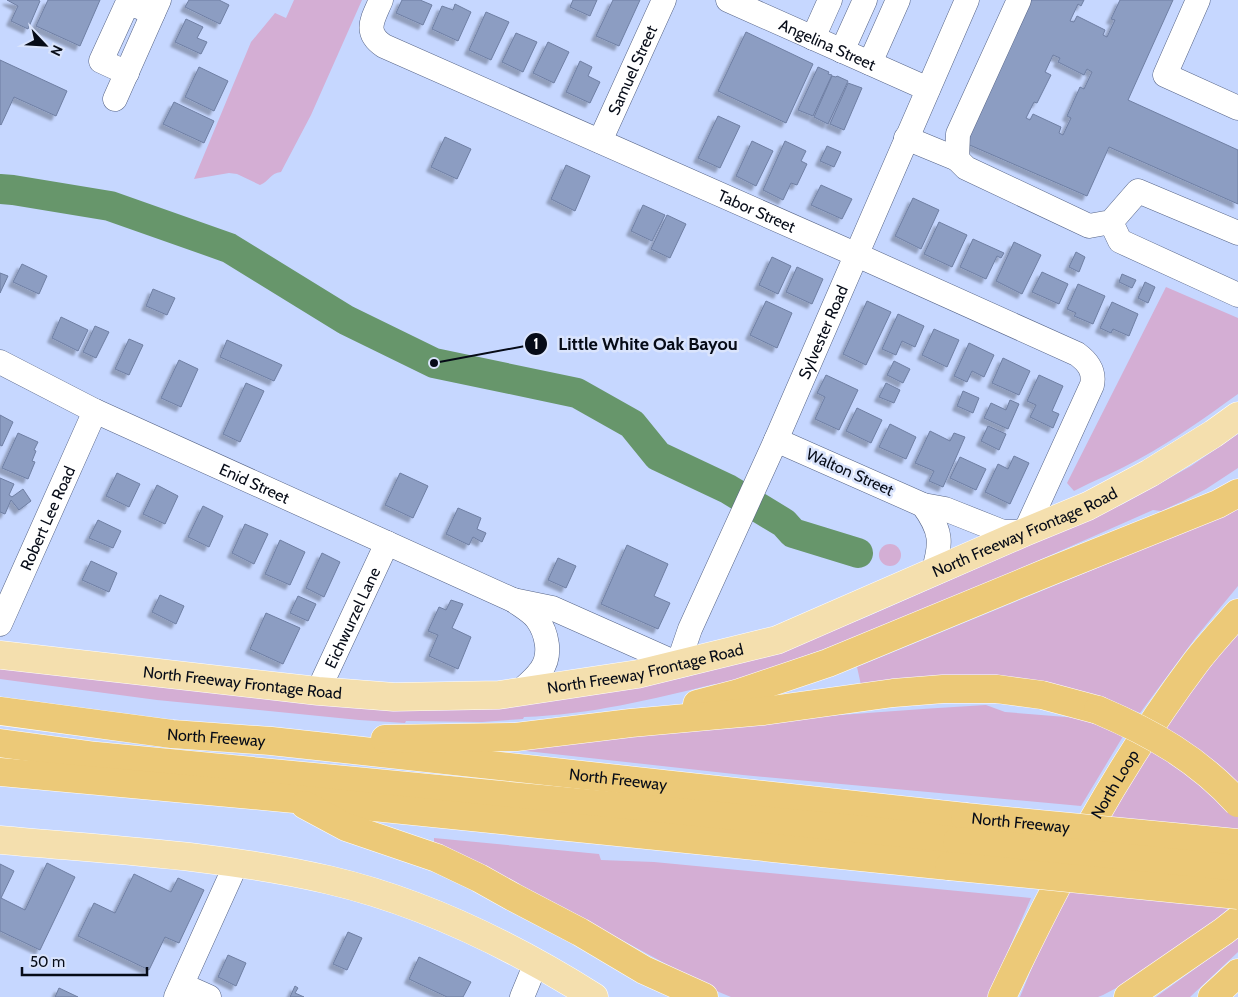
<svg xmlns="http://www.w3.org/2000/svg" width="1238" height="997" font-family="Cabin,sans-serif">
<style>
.green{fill:#d4aed4}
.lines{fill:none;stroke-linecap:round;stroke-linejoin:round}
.river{stroke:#67966b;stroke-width:30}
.building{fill:#8c9dc2;stroke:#6f7fa3;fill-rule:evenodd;filter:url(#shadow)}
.minor-casing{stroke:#556386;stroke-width:25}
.major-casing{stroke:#fff;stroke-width:29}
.highway-casing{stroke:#fff;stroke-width:29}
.minor{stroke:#fff;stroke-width:24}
.major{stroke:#f4dfae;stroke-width:28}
.highway{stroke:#ecc978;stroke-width:28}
.highway-bridge-casing{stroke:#fff;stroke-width:29;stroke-linecap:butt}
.highway-bridge{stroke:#ecc978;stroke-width:28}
.labels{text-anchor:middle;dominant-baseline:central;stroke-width:5;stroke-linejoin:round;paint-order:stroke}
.street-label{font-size:16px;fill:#060b17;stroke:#dae4fc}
.leader{fill:none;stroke:#060b17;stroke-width:2}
.callout-dot{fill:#060b17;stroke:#dae4fc;stroke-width:2}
.mark-label{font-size:15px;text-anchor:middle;font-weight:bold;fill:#fff}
.callout-label{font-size:18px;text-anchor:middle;font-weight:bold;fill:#060b17;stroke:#dae4fc;stroke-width:5;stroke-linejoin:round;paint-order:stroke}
</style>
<defs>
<filter id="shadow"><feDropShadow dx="-4.5" dy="4.5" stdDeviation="1" flood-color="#0004"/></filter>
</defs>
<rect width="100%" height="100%" fill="#c6d7ff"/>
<!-- green -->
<g class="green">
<path d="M294 0H362L311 115 281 172C270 173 269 182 260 185L237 174 229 173 194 179 251 42 275 13 286 18Z"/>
<path d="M1166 287 1238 318V394C1206 417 1174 440 1139 459 1118 471 1095 480 1074 491L1067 483Z"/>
<path d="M1238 434V468L1206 489 1183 501 1161 511 1153 510C1011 572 870 638 722 684L714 686 715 684C652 699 589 715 524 717L523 719 482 722 406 721 405 723 359 720 157 700 0 679V663L180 686H641L682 678 726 666 802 642 864 618 1123 504 1191 466Z"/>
<polygon points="1238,504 1238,586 1196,637 1140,713 1100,697 861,685 857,667 1119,559 1191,528"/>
<circle cx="890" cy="555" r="11"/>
<path d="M1238 631V900L1209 926 1143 974 1103 995 1098 997H1020C1039 950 1059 903 1083 859 1126 779 1180 702 1238 631Z"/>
<path d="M986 705 1005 712 1091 719 1125 733 1081 806 743 775 500 748C662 731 824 714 986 705Z"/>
<polygon points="434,838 599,854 601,860 654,862 1031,898 988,997 731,997 714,990 572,913 434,845"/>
<polygon points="1236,939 1238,939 1238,952 1190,997 1156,997"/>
</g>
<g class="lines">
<!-- river -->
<polyline class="river" points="0,189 13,190 110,206 229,248 346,320 434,363 577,393 632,424 658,456 728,489 784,523 793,533 858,553"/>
</g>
<!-- building -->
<g class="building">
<polygon points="38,0 40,1 28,29 11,21 18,6 7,0"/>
<polygon points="48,0 100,0 80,46 36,26"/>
<polygon points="189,0 219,0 229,5 220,24 185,7"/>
<polygon points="402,0 420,0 432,5 423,25 396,13"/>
<polygon points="573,0 597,0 590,16 570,7"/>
<polygon points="613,0 640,0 619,46 596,36"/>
<path d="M1030 0H1084L1081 6 1078 4 1070 21 1074 22 1077 16 1105 30 1103 35 1107 37 1115 20 1111 19 1120 0H1173L1128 100 1238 150V204L1109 147 1087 196 965 143ZM1053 55 1060 58 1058 62 1084 75 1087 69 1092 72 1084 89 1080 87 1067 116 1071 118 1063 135 1059 133 1061 127 1033 114 1030 120 1026 118 1034 102 1037 103 1051 75 1045 72Z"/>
<polygon points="455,4 471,12 458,41 432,29 442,6 453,10"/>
<polygon points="486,12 509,22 491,60 469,50"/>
<polygon points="186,19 203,27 197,38 207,42 201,54 175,42"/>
<polygon points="746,32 813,64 786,123 718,91"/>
<polygon points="516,33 537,42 523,72 502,62"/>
<polygon points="548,42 569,52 554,83 533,73"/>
<polygon points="0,60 67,91 56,116 14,97 1,125 0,124"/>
<polygon points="580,61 592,67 588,76 600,82 590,103 566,92"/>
<polygon points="199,67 228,81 214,111 185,97"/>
<polygon points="818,67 829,72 828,74 832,75 813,116 798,110"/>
<polygon points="832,76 836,77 837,76 848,81 828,124 814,117"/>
<polygon points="848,83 862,88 844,130 830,124"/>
<polygon points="174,102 214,121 204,143 163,124"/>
<polygon points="718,116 740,126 720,168 698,158"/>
<polygon points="445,137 471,149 457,179 431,167"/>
<polygon points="752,141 773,151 756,186 736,176"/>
<polygon points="785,141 806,151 801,161 807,164 797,185 791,183 783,200 763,190"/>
<polygon points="827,146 841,152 834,167 820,161"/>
<polygon points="566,165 590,176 575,211 551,199"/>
<polygon points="821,185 852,199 842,219 811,205"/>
<polygon points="913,198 939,210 921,249 895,236"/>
<polygon points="643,205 665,215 652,241 631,231"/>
<polygon points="667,215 686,224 670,258 651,249"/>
<polygon points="939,222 967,235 952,267 924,254"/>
<polygon points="973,239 1004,253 1001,258 997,256 986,279 960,267"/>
<polygon points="1014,242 1041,255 1022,294 996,281"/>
<polygon points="1076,252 1085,257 1079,272 1069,267"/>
<polygon points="772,257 791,266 778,294 759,285"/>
<polygon points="22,264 47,276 39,294 13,282"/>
<polygon points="797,267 823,279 812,304 786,292"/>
<polygon points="1042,272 1068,284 1059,304 1032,292"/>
<polygon points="0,273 8,276 0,293"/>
<polygon points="1122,274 1136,280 1132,288 1119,282"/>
<polygon points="1145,282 1155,287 1148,303 1138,298"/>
<polygon points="1078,284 1105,296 1093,324 1074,316 1076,313 1067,309"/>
<polygon points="153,289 175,298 167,315 146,306"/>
<polygon points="766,301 792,313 777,348 750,335"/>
<polygon points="867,301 891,312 866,365 843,354"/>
<polygon points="1112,302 1138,314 1129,336 1113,329 1111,333 1100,328"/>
<polygon points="898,314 924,326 915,347 902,341 896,355 882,349"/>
<polygon points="61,317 88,330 78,351 52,338"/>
<polygon points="95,326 109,332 96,358 83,352"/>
<polygon points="934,329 959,340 947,367 922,355"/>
<polygon points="129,339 143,345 129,375 115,369"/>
<polygon points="227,340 282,365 274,381 220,357"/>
<polygon points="969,343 994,355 984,377 972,371 967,382 954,376"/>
<polygon points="1003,358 1030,371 1019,395 992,383"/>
<polygon points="179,360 198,369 181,407 161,398"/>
<polygon points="894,361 910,369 903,383 887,375"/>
<polygon points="826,375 858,390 839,430 815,419 825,397 817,393"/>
<polygon points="1039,375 1063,386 1052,411 1059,414 1053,428 1030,417 1036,405 1027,401"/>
<polygon points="246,383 264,391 240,442 223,434"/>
<polygon points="886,383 900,390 894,403 879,397"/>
<polygon points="963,391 979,398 973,413 957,406"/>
<polygon points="1010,400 1019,404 1008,429 984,418 991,403 1006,410"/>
<polygon points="857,408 882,420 871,443 846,431"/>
<polygon points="0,415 13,422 2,446 0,445"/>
<polygon points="890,424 916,437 906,459 879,447"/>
<polygon points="988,426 1006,434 999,450 981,441"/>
<polygon points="930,431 950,441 954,433 965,437 943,487 929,481 934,471 915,463"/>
<polygon points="18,433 38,442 34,450 36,451 32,461 35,462 28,479 2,468"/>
<polygon points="1014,456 1029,463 1010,504 985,492 998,464 1008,469"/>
<polygon points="960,457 986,469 976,490 950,478"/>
<polygon points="117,473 140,484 129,507 106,496"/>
<polygon points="400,473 428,486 413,518 385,505"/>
<polygon points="0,478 14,484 9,495 12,497 23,489 31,501 19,510 11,500 5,514 0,512"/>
<polygon points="157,485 178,496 165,524 143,514"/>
<polygon points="203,506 223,516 209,547 188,537"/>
<polygon points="458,508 481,518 477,529 486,533 482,542 473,537 469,545 446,534"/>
<polygon points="98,520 121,531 113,548 89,538"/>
<polygon points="245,524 268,534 254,564 232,553"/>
<polygon points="280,540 305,552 290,585 265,574"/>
<polygon points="627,545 668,564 654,596 670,603 658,629 601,604"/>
<polygon points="322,553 340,562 324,597 306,588"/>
<polygon points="558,558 576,566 566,588 548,580"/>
<polygon points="91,561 117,573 109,592 82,580"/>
<polygon points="160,595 184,606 176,624 152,612"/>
<polygon points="298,596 316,604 308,621 290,613"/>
<polygon points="451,600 463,604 452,628 471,637 458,669 429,656 438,635 428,631 439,607 446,610"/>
<polygon points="266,613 300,628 283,664 250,649"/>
<polygon points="47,863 75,877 40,950 0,931 0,864 14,871 1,898 25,910"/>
<polygon points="134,874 171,892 178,878 204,890 179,943 165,937 149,970 78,936 94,903 115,913"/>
<polygon points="348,932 362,938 347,970 333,964"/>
<polygon points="228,955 246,963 236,986 218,977"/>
<polygon points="419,957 471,982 463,997 447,997 409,979"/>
<polygon points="295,986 298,988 295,993 304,997 290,997"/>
<polygon points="59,988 78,997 55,997"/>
</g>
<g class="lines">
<defs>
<g id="minor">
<path id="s1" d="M381 0C373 19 363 32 384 46L857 255 1077 354C1088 362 1095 371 1092 385L1025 532H1003L945 509 923 505 776 440"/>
<path id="s2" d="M728 0 928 89"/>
<polyline points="1019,0 958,134 957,159 966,168 1089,226 1111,222 1138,191 1238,233"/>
<polyline points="1198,0 1165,75 1238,108"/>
<polyline points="813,38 830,0"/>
<polyline points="842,51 865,0"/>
<polyline points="870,63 898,0"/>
<polyline points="127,73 101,61 128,2 153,13"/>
<polyline points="115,99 159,0"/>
<polyline points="906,138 957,159"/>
<path id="s3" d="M600 141 664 0"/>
<polyline points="1111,222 1120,241 1238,295"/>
<path id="s4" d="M0 362 95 411 513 600C521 606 531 611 537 619 547 633 552 655 541 670 535 679 527 685 519 692"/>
<path d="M923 505C942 531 942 543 933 573"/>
<path id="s5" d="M513 600 552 608 678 664 690 629 776 440 967 0"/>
<path id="s6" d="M0 624 95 411"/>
<path id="s7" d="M318 691 387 543"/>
<polyline points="182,985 209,997"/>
<polyline points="176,997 237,862"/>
<polyline points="522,997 536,963"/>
</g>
<g id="major">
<path id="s8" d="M0 655 318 691 394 697 499 695 638 674 777 640 1025 532 1088 506 1150 473 1213 434 1238 416"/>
<path d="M0 840C110 850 222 855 329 880 423 902 513 946 594 997"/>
</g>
<g id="highway">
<polyline points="697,704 739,693 828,663 1051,571 1218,504 1238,493"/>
<path id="s9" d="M0 711 172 734 271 741 965 817"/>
<polyline points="385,739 516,737 631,723 764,711 893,693 943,689 997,689 1042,695 1098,710"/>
<polyline points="0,743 96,756 874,831 957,841"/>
<polyline points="0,772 295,799 949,866"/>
<polyline points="305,805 346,827 437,858 479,878 513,897 580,932 644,970 704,997"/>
<path id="s10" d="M1002 997C1057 880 1118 766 1196 662 1209 645 1224 629 1238 613"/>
<polyline points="1128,997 1224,931 1238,920"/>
<polyline points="1212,997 1238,973"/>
</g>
</defs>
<!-- minor casing -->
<use href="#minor" class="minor-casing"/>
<!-- major casing -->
<use href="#major" class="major-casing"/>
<!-- highway casing -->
<use href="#highway" class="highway-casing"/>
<!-- minor -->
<use href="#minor" class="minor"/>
<!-- major -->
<use href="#major" class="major"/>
<!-- highway -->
<use href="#highway" class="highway"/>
<defs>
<g id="highway-bridge">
<path d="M1098 710C1152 733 1198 759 1238 803"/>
<path id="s11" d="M965 817 1238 843"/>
<polyline points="957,841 1238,869"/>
<polyline points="949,866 1238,895"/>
</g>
</defs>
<!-- highway-bridge casing -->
<use href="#highway-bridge" class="highway-bridge-casing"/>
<!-- highway-bridge -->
<use href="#highway-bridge" class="highway-bridge"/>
</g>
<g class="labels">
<!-- street labels -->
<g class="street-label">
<text stroke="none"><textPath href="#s2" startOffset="109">Angelina Street</textPath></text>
<text stroke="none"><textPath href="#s3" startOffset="78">Samuel Street</textPath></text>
<text stroke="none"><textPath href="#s1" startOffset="460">Tabor Street</textPath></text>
<text stroke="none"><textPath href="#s5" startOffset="540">Sylvester Road</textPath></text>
<text transform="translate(850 472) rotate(24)">Walton Street</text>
<text stroke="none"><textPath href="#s4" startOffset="282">Enid Street</textPath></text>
<text stroke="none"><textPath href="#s6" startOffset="116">Robert Lee Road</textPath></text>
<text stroke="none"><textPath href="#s8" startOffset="1055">North Freeway Frontage Road</textPath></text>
<text stroke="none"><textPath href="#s7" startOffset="81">Eichwurzel Lane</textPath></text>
<text stroke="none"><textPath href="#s8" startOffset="650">North Freeway Frontage Road</textPath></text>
<text stroke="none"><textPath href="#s8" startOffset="244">North Freeway Frontage Road</textPath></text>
<text stroke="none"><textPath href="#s9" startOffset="218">North Freeway</textPath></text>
<text stroke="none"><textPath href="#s9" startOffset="622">North Freeway</textPath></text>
<text stroke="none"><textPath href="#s10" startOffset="241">North Loop</textPath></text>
<text stroke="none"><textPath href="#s11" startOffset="56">North Freeway</textPath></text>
</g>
</g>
<!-- callouts -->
<path class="leader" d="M434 363L536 344"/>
<g class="callout-dot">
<circle cx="434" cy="363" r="5"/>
<circle cx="536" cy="344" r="12"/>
</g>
<g class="mark-label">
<text x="536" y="349">1</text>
</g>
<g class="callout-label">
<text x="648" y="350">Little White Oak Bayou</text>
</g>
<!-- north arrow -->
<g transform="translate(45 45) rotate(115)" stroke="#dae4fc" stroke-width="4" paint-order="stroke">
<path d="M0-4L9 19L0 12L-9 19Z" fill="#060b17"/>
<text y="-8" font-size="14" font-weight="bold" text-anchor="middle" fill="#060b17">N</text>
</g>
<!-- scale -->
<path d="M22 967v8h125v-8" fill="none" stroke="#060b17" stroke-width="2.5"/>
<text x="30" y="967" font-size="15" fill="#060b17" stroke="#dae4fc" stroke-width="4" paint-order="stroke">50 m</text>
</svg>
